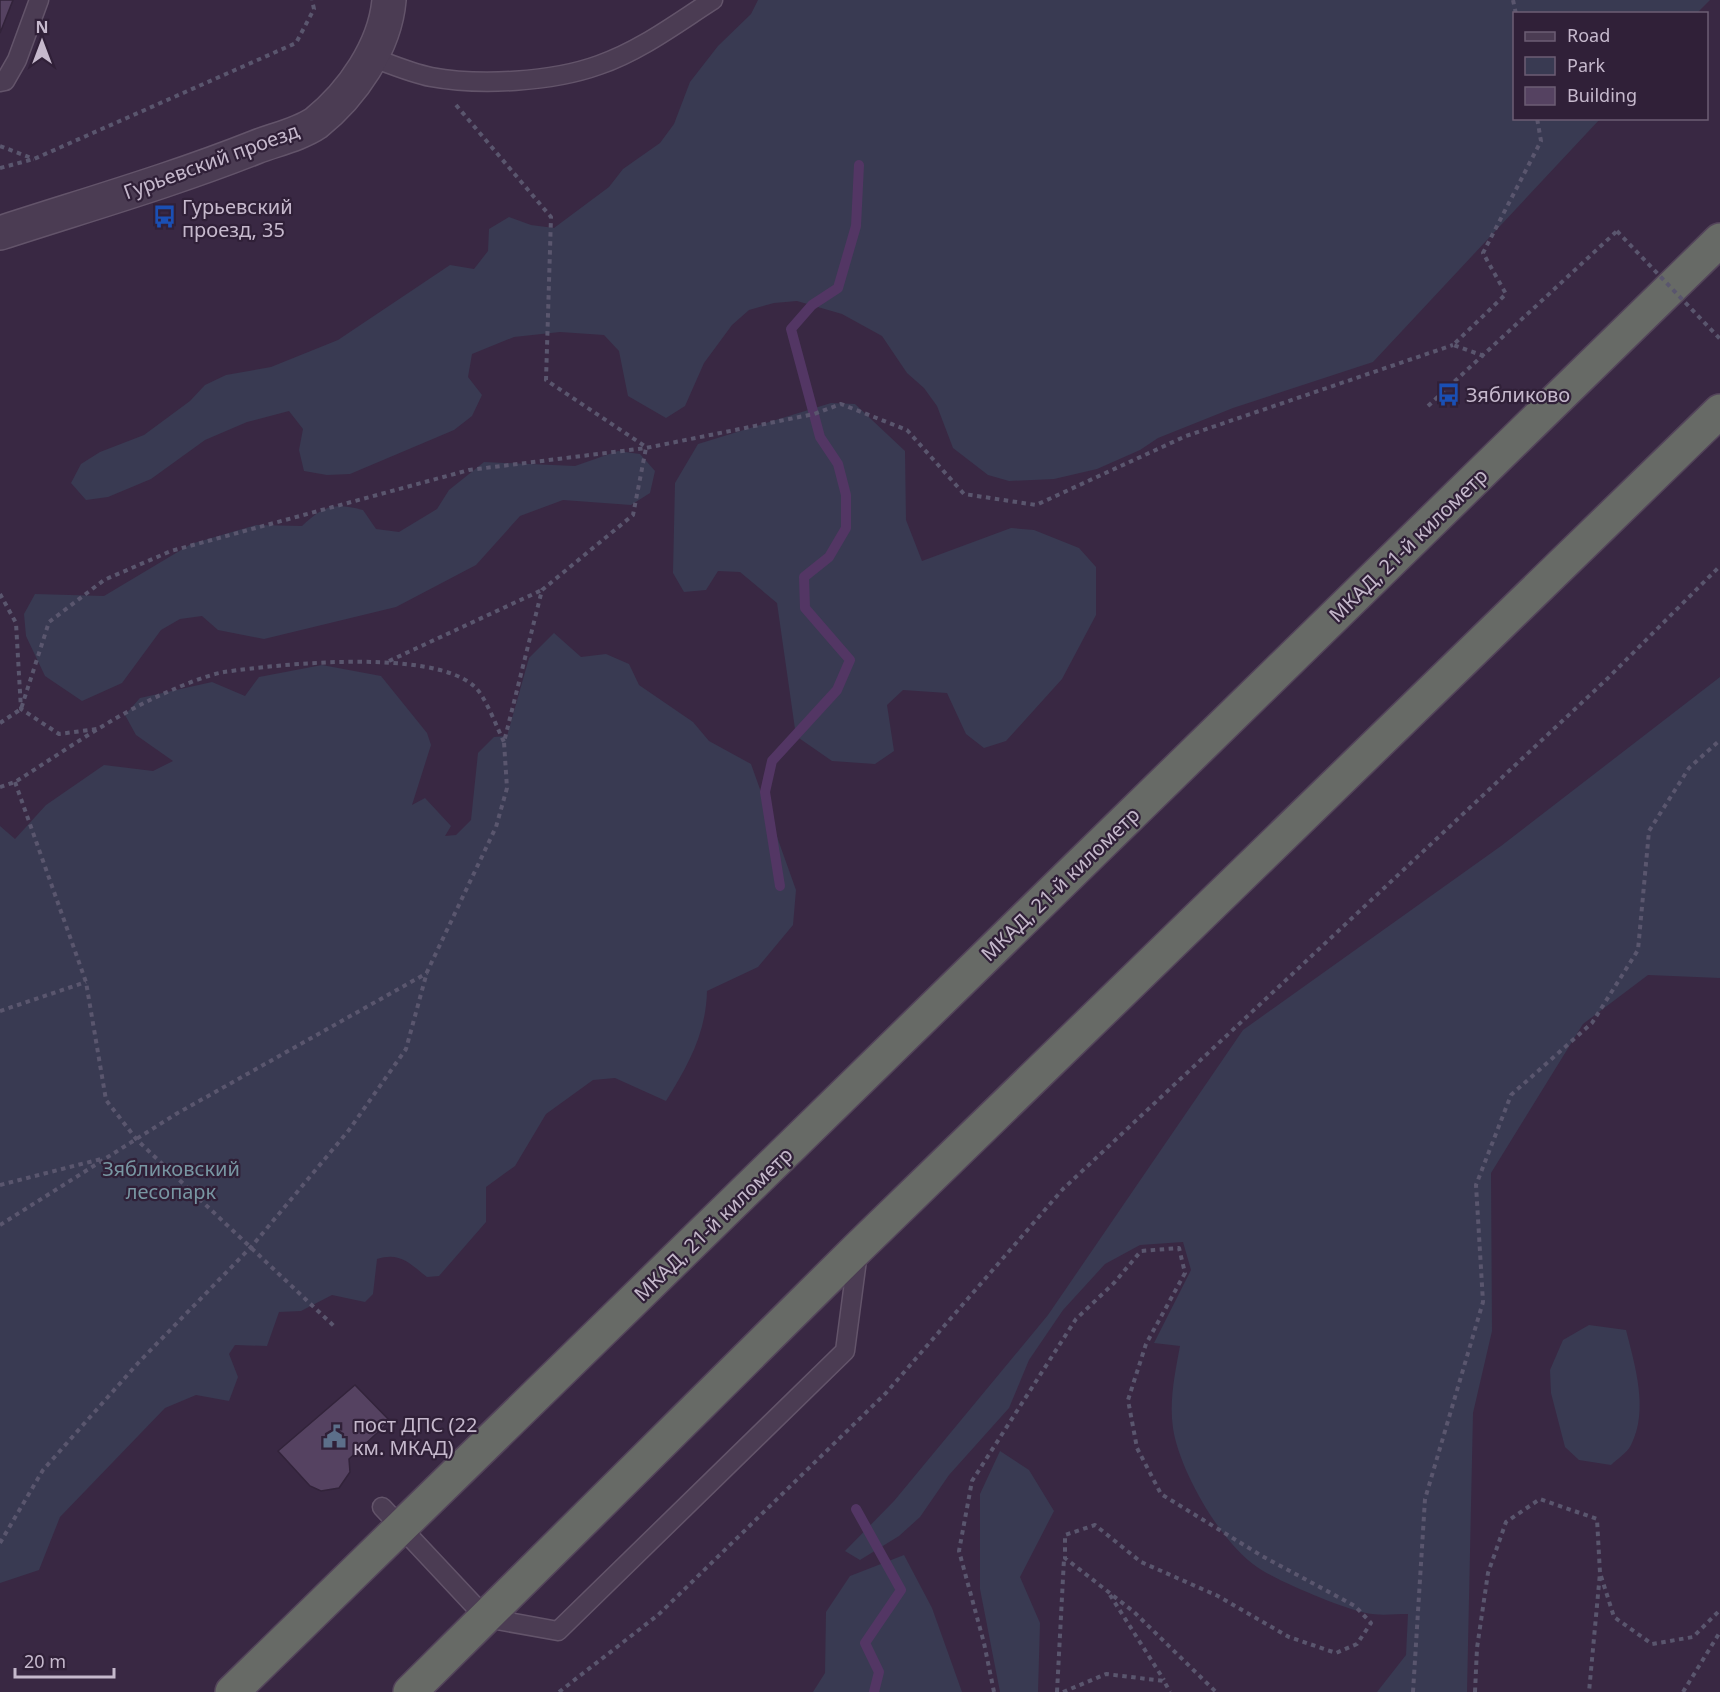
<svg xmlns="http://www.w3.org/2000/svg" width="1720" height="1692" font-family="'Noto Sans',sans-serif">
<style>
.green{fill:#393a52}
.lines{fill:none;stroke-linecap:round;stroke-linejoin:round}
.stream{stroke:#533664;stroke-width:10}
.building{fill:#554261;stroke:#32233a;stroke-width:1.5}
.service-casing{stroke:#63546a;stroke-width:21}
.tertiary-casing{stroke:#63546a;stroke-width:36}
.trunk-casing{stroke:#53445a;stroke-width:36}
.path{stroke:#5a566e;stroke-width:4;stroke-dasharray:4.5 4.5;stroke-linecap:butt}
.service{stroke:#4b3c53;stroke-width:18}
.tertiary{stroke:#4b3c53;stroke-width:33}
.trunk{stroke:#676a66;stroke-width:33}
.path-bridge{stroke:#5a566e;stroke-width:4;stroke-dasharray:4.5 4.5;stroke-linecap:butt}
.labels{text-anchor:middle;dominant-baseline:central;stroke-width:4.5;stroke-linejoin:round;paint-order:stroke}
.street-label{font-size:20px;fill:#c6b9cd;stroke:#302038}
.poi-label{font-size:20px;fill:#c6b9cd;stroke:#302038;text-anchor:start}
.park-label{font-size:20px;fill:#7896a2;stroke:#302038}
</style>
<rect width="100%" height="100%" fill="#392843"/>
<!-- green -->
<g class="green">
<polygon points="758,0 1710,0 1697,13 1514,14 1514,118 1600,119 1373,362 1233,408 1158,438 1140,450 1097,469 1054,479 1009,481 988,475 953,448 937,406 924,388 907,373 882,336 842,314 797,301 774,303 749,310 732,325 704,363 685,406 666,418 628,396 619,351 604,335 560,332 514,337 472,354 468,377 482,395 472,416 454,430 350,474 327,475 304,471 299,450 303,429 289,411 247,422 205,440 151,479 108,497 86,500 71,483 81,464 100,452 144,435 190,401 205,385 226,375 271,367 338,340 450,265 474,269 488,251 489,229 509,217 531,225 554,228 609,187 623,169 660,143 674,124 690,82 718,46 751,14"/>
<polygon points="831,403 855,404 905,451 906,520 922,561 1011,528 1034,530 1079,548 1096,567 1096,615 1062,679 1006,741 984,748 966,734 947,693 903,690 887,705 894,751 875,764 832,761 796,736 777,603 740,572 718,571 706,590 684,592 673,573 675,483 698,444"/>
<path d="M618 451 640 454 655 471 650 493 631 505 563 500 520 516 476 565 396 607 264 639 218 630 202 616 180 619 161 630 122 683 82 701 45 676 26 636 24 614 35 594 104 596 191 544 256 525 302 526C324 505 334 503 363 510L376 529 399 532 437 509 449 490 484 462 575 466Z"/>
<path d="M554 633 581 657 606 654 629 664 639 685 693 722 709 741 751 764 796 890 793 925 758 967 707 991C706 1034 688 1065 666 1101L615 1078 593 1080 546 1114 515 1166 486 1187V1222L439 1276 427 1277C409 1263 400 1252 377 1259L373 1294 365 1302 332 1295 301 1311 279 1312 267 1346 235 1345 229 1354 238 1377 229 1401 196 1395 165 1408 60 1517 39 1570 0 1583V826L15 839 46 805 104 765 153 771 173 761 136 735 125 715 140 698 212 682 245 696 259 677 322 665 381 676 427 733 431 745 412 805 425 798 451 826 445 836 456 835 471 820 478 753 494 737 507 736 529 658Z"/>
<path d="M1720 677V978L1648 975 1583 1024 1491 1173 1492 1331 1473 1413 1467 1692H1377L1406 1655 1408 1614C1394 1614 1379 1616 1366 1613 1342 1608 1277 1581 1257 1567 1221 1543 1179 1470 1173 1428 1169 1401 1175 1373 1180 1346L1154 1343 1191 1270 1183 1242 1140 1245 1105 1264 1063 1310 1029 1360 1009 1408 949 1475 920 1517 899 1536 860 1560 845 1551 894 1501 1048 1315 1243 1030 1501 846Z"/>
<path d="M1589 1325 1626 1330C1635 1366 1649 1410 1631 1445 1627 1453 1617 1459 1611 1465L1579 1460 1565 1447 1551 1393 1550 1370 1563 1340Z"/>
<polygon points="1000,1451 1029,1470 1054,1511 1020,1577 1040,1623 1038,1692 1000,1692 980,1589 980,1494"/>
<polygon points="904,1555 932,1608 962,1692 813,1692 825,1673 826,1612 850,1576"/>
</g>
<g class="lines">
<!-- stream -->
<g class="stream">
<polyline points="780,886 765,792 772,761 837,690 850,660 805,608 804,577 829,557 846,528 846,495 838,464 820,437 791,329 812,305 838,288 856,226 859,165"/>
<polyline points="856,1509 901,1590 865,1643 879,1672 874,1692"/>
</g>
</g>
<!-- building -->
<g class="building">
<polygon points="0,0 13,0 0,33"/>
<polygon points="355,1385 390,1421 349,1459 350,1472 339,1488 321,1491 310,1486 278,1451"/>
</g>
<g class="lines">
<defs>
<g id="service">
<path d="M371 57C390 64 411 73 431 77 480 86 552 82 599 65 640 51 677 23 713 0"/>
<polyline points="0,82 5,81 17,60 39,0"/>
<polyline points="382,1507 486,1618 558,1631 845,1351 858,1252"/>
</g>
<path id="tertiary" d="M0 233C86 205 173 180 256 147 274 140 300 134 316 123 352 94 385 47 389 0"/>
<g id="trunk">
<polyline points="232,1692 1720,240"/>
<polyline points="410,1692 858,1248 1720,411"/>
</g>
</defs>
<!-- service casing -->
<use href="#service" class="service-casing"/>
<!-- tertiary casing -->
<use href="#tertiary" class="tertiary-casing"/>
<!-- trunk casing -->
<use href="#trunk" class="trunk-casing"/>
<!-- path -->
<g class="path">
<polyline points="1513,0 1516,14"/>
<polyline points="456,105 551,217 546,380 646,447"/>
<polyline points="0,146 34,159"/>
<polyline points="0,168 34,159 296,43 314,9 312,0"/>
<polyline points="1484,356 1453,345 1506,294 1483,253 1541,141 1537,118"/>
<polyline points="1428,406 1617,231"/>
<polyline points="0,594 16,623 21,709 59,734 97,729"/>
<polyline points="389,661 542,590"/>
<polyline points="0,723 21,709 49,622 104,580 171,551 469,470 646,448 814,414 841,404 907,430 964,494 1036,505 1186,436 1453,345"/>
<polyline points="15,782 86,982 106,1100 137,1140 336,1328"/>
<path d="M0 787 15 782C66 750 117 713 172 690 188 683 208 675 224 672 281 664 430 648 474 686 485 695 497 728 504 742"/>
<polyline points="0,1011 86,982"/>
<polyline points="0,1185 101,1159"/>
<polyline points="0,1225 176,1114 427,973"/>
<polyline points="0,1543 43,1470 139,1362 252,1246 349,1130 406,1049 427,972 496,827 507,788 504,742 542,590 633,515 646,448"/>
<polyline points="1601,1576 1614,1617 1652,1644 1693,1637 1720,1610"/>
<polyline points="1110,1595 1164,1680"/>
<polyline points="559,1692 658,1615 886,1393 1063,1189 1606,680 1720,566"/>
<polyline points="994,1692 984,1643 959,1551 972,1481 1076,1319 1114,1283 1141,1251 1179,1248 1185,1273 1146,1344 1128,1400 1137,1448 1161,1494 1262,1556 1355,1606 1371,1623 1357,1644 1336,1653 1289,1637 1218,1596 1141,1562 1095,1525 1065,1535 1065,1558 1134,1612 1216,1692"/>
<polyline points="1057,1692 1064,1559"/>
<polyline points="1063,1692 1106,1674 1164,1681 1170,1692"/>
<polyline points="1413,1692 1425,1499 1483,1302 1476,1185 1511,1095 1592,1023 1638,950 1649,831 1689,768 1720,740"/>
<polyline points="1475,1692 1477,1648 1488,1573 1506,1522 1540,1499 1597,1519 1600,1573 1589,1692"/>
<polyline points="1683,1692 1720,1632"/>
</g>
<!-- service -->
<use href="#service" class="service"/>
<!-- tertiary -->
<use href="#tertiary" class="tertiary"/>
<!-- trunk -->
<use href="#trunk" class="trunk"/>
<!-- path-bridge -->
<polyline class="path-bridge" points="1617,231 1720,339"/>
</g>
<!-- icons -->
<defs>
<symbol id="bus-bare" viewBox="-9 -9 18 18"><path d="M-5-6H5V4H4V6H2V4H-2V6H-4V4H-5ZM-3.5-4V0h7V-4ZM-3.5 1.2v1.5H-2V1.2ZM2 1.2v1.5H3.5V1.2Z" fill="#1a4fb4" stroke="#302038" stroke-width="2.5" paint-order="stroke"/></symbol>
<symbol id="civic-bare" viewBox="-9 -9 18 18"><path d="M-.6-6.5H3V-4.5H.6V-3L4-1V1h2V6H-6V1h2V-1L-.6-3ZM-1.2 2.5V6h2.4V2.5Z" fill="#5c6f8a" stroke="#302038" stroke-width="2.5" paint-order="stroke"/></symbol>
</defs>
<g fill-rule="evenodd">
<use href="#bus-bare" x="148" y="200" width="33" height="33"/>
<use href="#bus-bare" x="1432" y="378" width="33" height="33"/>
<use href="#civic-bare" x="318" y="1420" width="33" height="33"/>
</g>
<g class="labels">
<!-- street labels -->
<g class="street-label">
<text transform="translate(211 161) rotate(-20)">Гурьевский проезд</text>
<text transform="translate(1408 545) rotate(-44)">МКАД, 21-й километр</text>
<text transform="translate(1060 884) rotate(-44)">МКАД, 21-й километр</text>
<text transform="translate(713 1224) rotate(-44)">МКАД, 21-й километр</text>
</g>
<!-- poi labels -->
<g class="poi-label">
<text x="182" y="206">Гурьевский<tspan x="182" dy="23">проезд, 35</tspan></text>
<text x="1466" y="394">Зябликово</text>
<text x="353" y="1424">пост ДПС (22<tspan x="353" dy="23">км. МКАД)</tspan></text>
</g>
<!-- park labels -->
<g class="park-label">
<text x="171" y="1168">Зябликовский<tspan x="171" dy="23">лесопарк</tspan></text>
</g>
</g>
<!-- legend -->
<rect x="1513" y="12" width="195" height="108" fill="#302038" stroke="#6c5d74" stroke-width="1.5"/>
<rect x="1525" y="32" width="30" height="9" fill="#4b3c53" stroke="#6c5d74" stroke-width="1.5"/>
<text x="1567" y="42" font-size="18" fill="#c6b9cd">Road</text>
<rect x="1525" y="57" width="30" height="18" fill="#393a52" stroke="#6c5d74" stroke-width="1.5"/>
<text x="1567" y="72" font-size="18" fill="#c6b9cd">Park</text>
<rect x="1525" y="87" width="30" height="18" fill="#554261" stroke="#6c5d74" stroke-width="1.5"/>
<text x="1567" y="102" font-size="18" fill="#c6b9cd">Building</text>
<!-- north arrow -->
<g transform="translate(42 42)" stroke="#302038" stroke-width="4.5" paint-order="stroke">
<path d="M0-4.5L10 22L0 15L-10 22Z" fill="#c6b9cd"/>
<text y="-9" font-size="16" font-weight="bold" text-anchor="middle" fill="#c6b9cd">N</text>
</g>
<!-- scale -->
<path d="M15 1668v9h99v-9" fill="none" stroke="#c6b9cd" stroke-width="3"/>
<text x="24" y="1668" font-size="18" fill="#c6b9cd" stroke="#302038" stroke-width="4.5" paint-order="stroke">20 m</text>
</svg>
